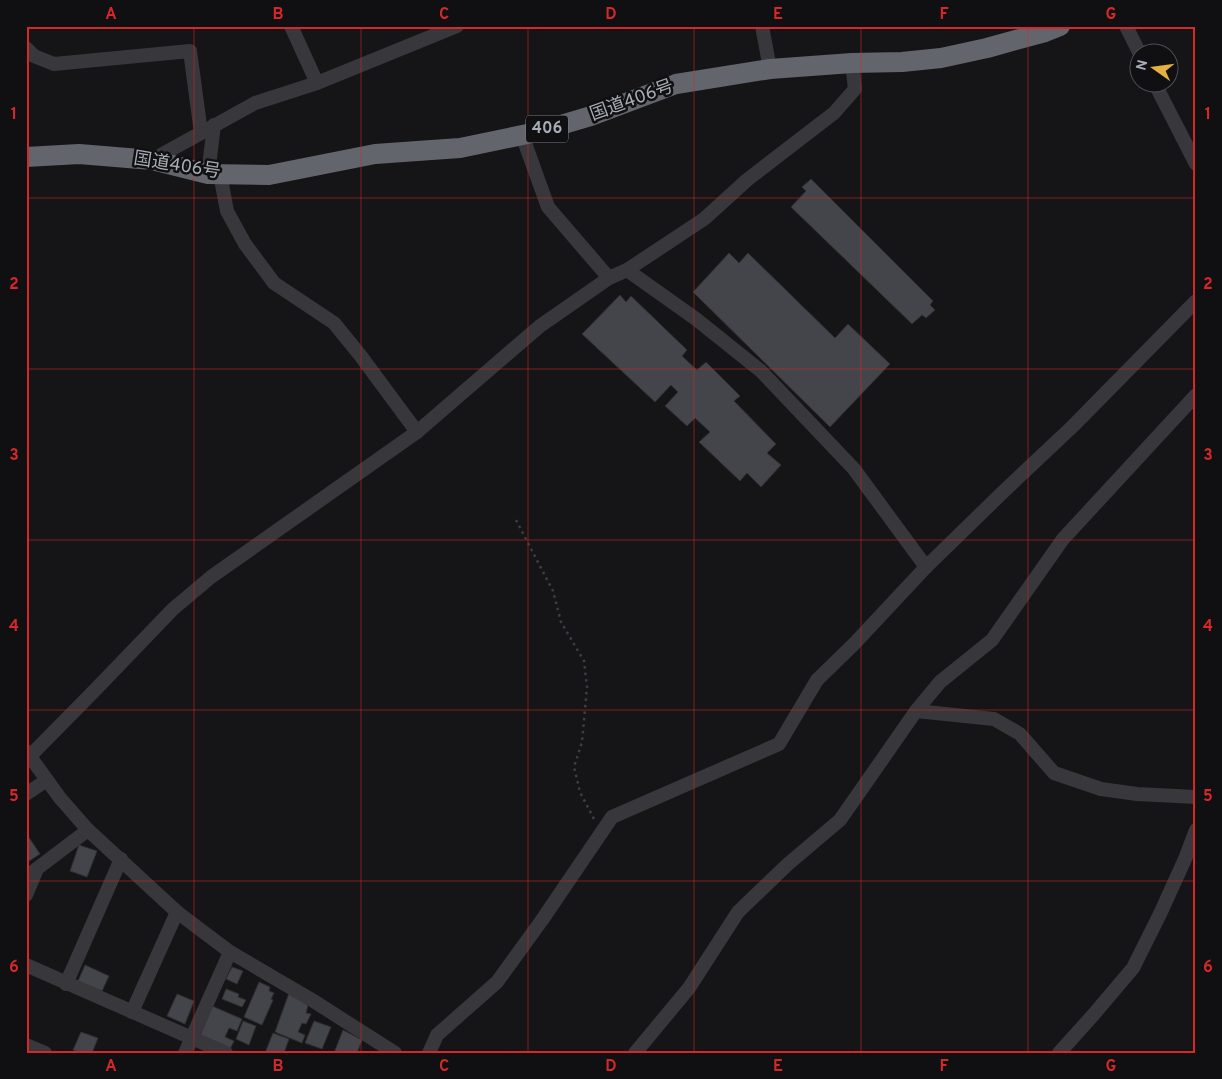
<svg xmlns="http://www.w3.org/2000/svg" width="1222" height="1079" font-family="Overpass,'Noto Sans JP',sans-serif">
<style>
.building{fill:#44454a;stroke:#302f33}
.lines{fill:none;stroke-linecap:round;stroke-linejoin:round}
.path{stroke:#3d3e43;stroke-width:2.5;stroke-dasharray:2.5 4;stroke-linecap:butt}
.minor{stroke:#37373c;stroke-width:14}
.highway{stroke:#63656c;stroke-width:20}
.grid{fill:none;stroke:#d62828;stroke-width:1;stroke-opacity:0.55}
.labels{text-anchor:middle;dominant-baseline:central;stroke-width:5;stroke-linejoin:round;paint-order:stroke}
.shield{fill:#101012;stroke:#7a7d85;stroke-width:1}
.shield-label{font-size:16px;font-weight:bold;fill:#a8acb6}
.street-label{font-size:18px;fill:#a8acb6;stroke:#101012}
.neatline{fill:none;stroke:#d62828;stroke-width:2}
.grid-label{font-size:16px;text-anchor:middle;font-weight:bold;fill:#d62828}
</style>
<rect width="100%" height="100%" fill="#151517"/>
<!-- building -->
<g class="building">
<polygon points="811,179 933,301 930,305 935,310 926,318 922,315 912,324 791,207 806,191 802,187"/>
<polygon points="729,253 739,263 748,253 835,338 848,324 890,364 830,427 693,292"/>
<polygon points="620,295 626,302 631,296 687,350 682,356 697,370 706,362 740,396 734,401 776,444 767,453 781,465 761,487 747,473 740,481 699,442 710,432 695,418 687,426 665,406 678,392 671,385 655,402 582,334"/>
<polygon points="26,833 40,854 26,863"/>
<polygon points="79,845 97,851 87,877 70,871"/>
<polygon points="85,965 109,976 102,991 78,981"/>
<polygon points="232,967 243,971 237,984 226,979"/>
<polygon points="259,982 270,987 269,991 274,993 271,999 273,1000 262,1025 244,1017"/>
<polygon points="226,989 239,994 238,997 246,1000 242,1007 222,999"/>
<polygon points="289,993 308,1005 306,1013 311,1014 306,1024 302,1023 298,1032 305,1035 302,1043 275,1032"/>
<polygon points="177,994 194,1001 185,1024 167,1016"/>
<polygon points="212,1006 242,1019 237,1031 229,1028 225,1037 234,1041 230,1049 200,1036"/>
<polygon points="243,1021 256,1026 249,1045 236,1039"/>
<polygon points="314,1021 331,1027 322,1049 305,1043"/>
<polygon points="343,1030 362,1040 357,1053 334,1053"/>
<polygon points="81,1032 98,1038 92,1053 80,1053 73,1050"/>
<polygon points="273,1033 289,1039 284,1053 265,1053"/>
</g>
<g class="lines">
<!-- path -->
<polyline class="path" points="516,520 553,591 561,622 584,661 587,687 582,742 574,767 580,792 595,821"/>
<!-- minor -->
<g class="minor">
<polyline points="291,26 317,83"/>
<polyline points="762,26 770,69"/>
<polyline points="1126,26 1140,54"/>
<polyline points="26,48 34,56 54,64 190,51 201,133 255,103 317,83 457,26"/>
<polyline points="1154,82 1196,164"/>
<polyline points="522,135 548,207 609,278"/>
<polyline points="152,160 201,133"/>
<polyline points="208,174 214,125"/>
<polyline points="220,174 227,211 245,244 274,283 334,323 360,355 417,432"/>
<polyline points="627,270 696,319 761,371 854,469 926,567"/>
<polyline points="916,711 994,719 1020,734 1054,773 1101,789 1137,794 1196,797"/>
<polyline points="26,751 60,798 88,830 177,912 230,952 312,1000 395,1053"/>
<polyline points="30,756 96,689 173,609 211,577 417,432 540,326 609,278 627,270 704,219 747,180 834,113 855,89 852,63"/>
<polyline points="26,794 47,780"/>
<polyline points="26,877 88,830"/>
<polyline points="26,895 37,869"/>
<polyline points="26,965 226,1053"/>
<polyline points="66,984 121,859"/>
<polyline points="132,1012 177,912"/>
<polyline points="26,1045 45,1053"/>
<polyline points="185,1053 230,952"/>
<polyline points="429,1053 437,1035 497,982 542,920 612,817 779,744 817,680 854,644 926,567 1003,492 1073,426 1196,301"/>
<polyline points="635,1053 689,988 738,912 788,864 840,820 916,711 940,682 992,640 1063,539 1196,395"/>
<polyline points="1059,1053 1094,1014 1133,968 1160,914 1185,859 1196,830"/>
</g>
<!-- highway -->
<polyline class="highway" points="26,157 79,154 152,160 208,174 269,175 375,154 460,148 537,132 591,116 676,84 770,69 852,63 902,62 941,58 987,48 1045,32 1060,26"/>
</g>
<!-- grid -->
<path class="grid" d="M194 26V1053M361 26V1053M528 26V1053M694 26V1053M861 26V1053M1028 26V1053M26 198H1196M26 369H1196M26 540H1196M26 710H1196M26 881H1196"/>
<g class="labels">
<!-- shield labels -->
<rect class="shield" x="526" y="115.5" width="42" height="27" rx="4"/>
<g class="shield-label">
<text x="547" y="129">406</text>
</g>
<!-- street labels -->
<g class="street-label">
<text transform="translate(632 101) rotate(-20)">国道406号</text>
<text transform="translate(177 166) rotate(9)">国道406号</text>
</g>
</g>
<!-- border -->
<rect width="1222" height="1079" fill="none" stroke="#101012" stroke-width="55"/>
<!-- north arrow -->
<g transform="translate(1154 68) rotate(284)"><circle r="24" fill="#101012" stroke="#4d4e54"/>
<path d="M0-4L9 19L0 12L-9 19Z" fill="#e3b142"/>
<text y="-8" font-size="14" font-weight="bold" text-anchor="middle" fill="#a8acb6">N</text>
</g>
<rect x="28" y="28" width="1166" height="1024" class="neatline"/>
<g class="grid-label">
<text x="111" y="19">A</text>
<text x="278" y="19">B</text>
<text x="444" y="19">C</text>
<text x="611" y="19">D</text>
<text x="778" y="19">E</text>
<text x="944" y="19">F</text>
<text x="1111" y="19">G</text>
<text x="14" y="119">1</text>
<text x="1208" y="119">1</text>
<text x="14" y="289">2</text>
<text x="1208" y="289">2</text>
<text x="14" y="460">3</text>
<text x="1208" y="460">3</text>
<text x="14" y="631">4</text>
<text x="1208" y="631">4</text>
<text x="14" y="801">5</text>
<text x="1208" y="801">5</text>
<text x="14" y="972">6</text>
<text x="1208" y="972">6</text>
<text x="111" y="1071">A</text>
<text x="278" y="1071">B</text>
<text x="444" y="1071">C</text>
<text x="611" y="1071">D</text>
<text x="778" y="1071">E</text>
<text x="944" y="1071">F</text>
<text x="1111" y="1071">G</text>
</g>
</svg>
